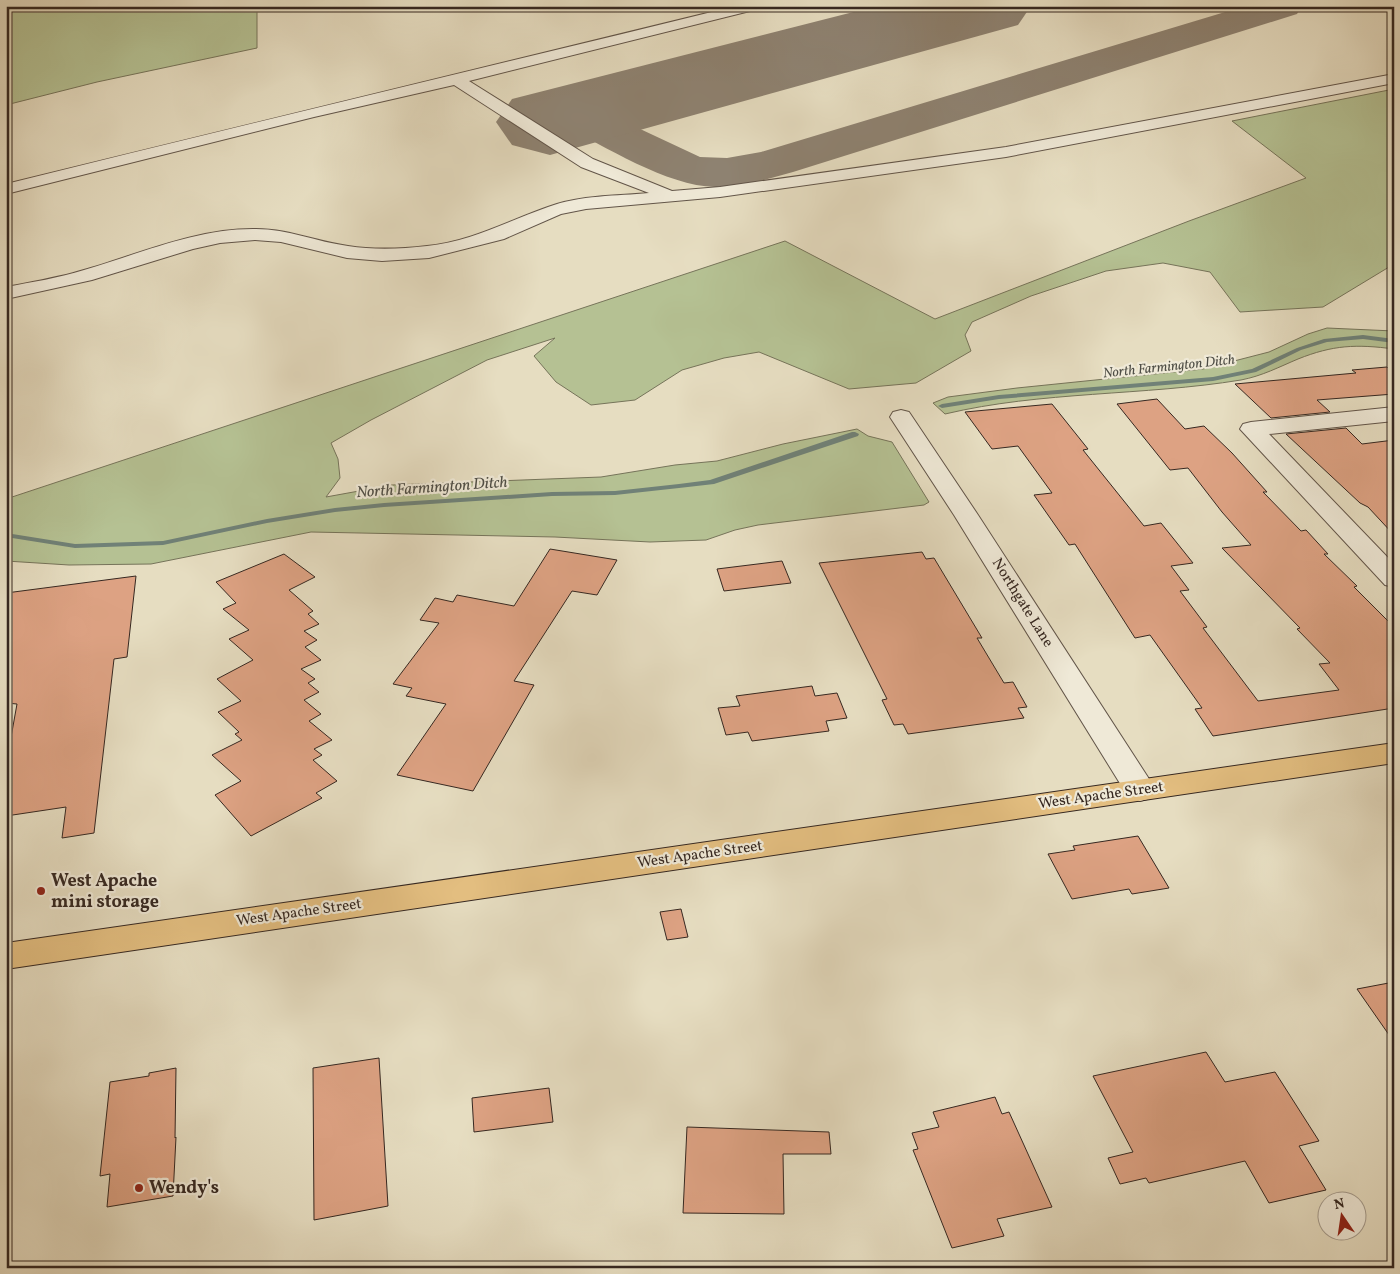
<svg xmlns="http://www.w3.org/2000/svg" width="1400" height="1274" font-family="Vollkorn,serif">
<style>
.green{fill:#b5c193;stroke:#76745a}
.lines{fill:none;stroke-linecap:round;stroke-linejoin:round}
.stream{fill:#708177;fill-rule:evenodd}
.taxiway{fill:#8e8271;fill-rule:evenodd}
.runway{fill:#8e8271;fill-rule:evenodd}
.building{fill:#dda283;stroke:#362821}
.minor-casing{stroke:#625549;stroke-width:2}
.major-casing{stroke:#362821;stroke-width:2}
.minor{fill:#efe9d7;fill-rule:evenodd}
.major{fill:#e3be80;fill-rule:evenodd}
.poi-dot{fill:#8f2418;stroke:#efe9d7;stroke-width:2}
.labels{text-anchor:middle;dominant-baseline:central;stroke-width:4.5;stroke-linejoin:round;paint-order:stroke}
.far-water-label{font-size:14px;font-style:italic;fill:#4e4d45;stroke:#efe9d7}
.street-label{font-size:15px;fill:#362821;stroke:#efe9d7}
.water-label{font-size:16px;font-style:italic;fill:#4e4d45;stroke:#efe9d7}
.near-poi-label{font-size:18px;font-weight:bold;fill:#362821;stroke:#efe9d7;text-anchor:start}
</style>
<rect width="100%" height="100%" fill="#e6ddc1"/>
<filter id="stains"><feTurbulence type="fractalNoise" baseFrequency=".004" numOctaves="4"/><feColorMatrix values="0 0 0 0 .2 0 0 0 0 .09 0 0 0 0 .02 0 0 0 .5 -.17"/></filter>
<radialGradient id="worn" r=".72"><stop offset=".6" stop-color="#630" stop-opacity="0"/><stop offset="1" stop-color="#630" stop-opacity=".3"/></radialGradient>
<!-- green -->
<g class="green">
<polygon points="6,6 257,6 257,48 97,82 6,105"/>
<polygon points="1394,89 1394,264 1323,307 1240,312 1210,272 1163,263 1106,271 1031,296 972,322 965,335 971,351 916,383 849,389 759,352 724,358 682,370 635,400 591,405 556,382 534,356 555,338 487,360 371,420 331,443 338,459 340,478 326,497 392,485 601,477 675,465 717,461 783,444 857,429 868,436 892,442 929,502 924,505 758,525 735,530 706,540 650,542 555,537 311,532 151,564 69,565 6,561 6,499 785,241 935,319 1189,221 1306,178 1232,121"/>
<path d="M1327 328 1394 331V349C1356 344 1333 345 1298 359 1279 367 1262 376 1241 380 1143 396 1042 391 945 414L933 403 948 397 1017 388 1203 369 1269 352 1308 334Z"/>
</g>
<g class="lines">
<!-- stream -->
<g class="stream">
<polygon points="1363,335 1394,339 1394,343 1363,339 1327,342 1301,350 1256,372 1213,381 999,399 942,408 938,406 942,404 999,395 1213,377 1252,369 1297,348 1324,339"/>
<polygon points="852,432 855,432 859,434 858,436 714,484 679,488 615,495 552,496 384,507 335,512 267,523 163,545 75,548 6,537 6,533 75,544 163,541 267,519 335,508 384,503 552,492 615,491 679,484 710,480"/>
</g>
<!-- taxiway -->
<path class="taxiway" d="M1245 6H1302L1297 14 793 172C768 179 742 187 715 187 667 186 604 146 561 124L554 115 561 106 576 102 591 106 700 157 727 158 761 152Z"/>
<!-- runway -->
<polygon class="runway" points="877,6 1031,6 1018,25 550,155 512,145 496,122 512,99"/>
</g>
<!-- building -->
<g class="building">
<polygon points="1387,367 1394,374 1394,394 1317,400 1330,412 1271,418 1235,384 1356,373 1352,370"/>
<polygon points="1157,399 1185,429 1204,426 1232,453 1267,492 1263,492 1301,531 1306,530 1328,554 1324,554 1357,586 1354,587 1394,627 1394,708 1213,736 1195,709 1202,708 1150,635 1135,638 1075,544 1069,545 1034,495 1052,493 1018,446 992,449 965,412 1052,404 1088,449 1083,450 1144,526 1161,523 1193,563 1171,566 1189,590 1180,591 1207,627 1203,628 1258,701 1339,690 1319,664 1330,663 1297,629 1300,628 1222,548 1251,545 1222,512 1188,468 1170,470 1117,404"/>
<polygon points="1346,428 1362,444 1394,440 1394,535 1368,507 1360,503 1286,434"/>
<polygon points="550,549 617,560 597,595 572,591 514,681 534,685 473,791 397,775 446,704 406,696 412,688 393,684 439,623 420,620 435,598 453,602 457,595 514,606"/>
<polygon points="922,552 926,559 934,558 982,638 977,638 1004,683 1013,682 1027,707 1018,708 1024,718 908,734 903,724 894,725 882,700 887,699 819,563"/>
<polygon points="284,554 315,577 289,590 313,611 308,614 319,624 304,631 317,640 305,647 321,660 301,669 315,679 308,683 319,692 304,700 321,714 309,721 332,740 314,749 322,755 313,760 337,781 316,793 322,798 251,836 215,795 241,781 212,755 242,740 235,734 239,732 218,712 241,701 217,679 253,660 229,639 249,630 223,609 236,603 216,582"/>
<polygon points="782,561 791,583 724,591 717,569"/>
<polygon points="136,576 127,657 114,659 94,833 62,838 66,807 6,816 6,765 17,704 6,703 6,593"/>
<polygon points="812,686 815,696 837,693 847,718 826,721 829,731 752,741 748,732 726,735 718,708 740,706 736,696"/>
<polygon points="1138,836 1169,888 1132,894 1129,889 1072,899 1048,854 1075,850 1073,846"/>
<polygon points="681,909 688,937 667,940 660,912"/>
<polygon points="1394,982 1394,1042 1357,989"/>
<polygon points="1206,1052 1225,1082 1275,1072 1319,1141 1299,1146 1326,1190 1269,1203 1245,1161 1149,1183 1146,1178 1120,1184 1108,1158 1133,1152 1093,1076"/>
<polygon points="379,1058 388,1206 314,1220 313,1068"/>
<polygon points="176,1068 175,1138 176,1137 173,1196 107,1207 110,1174 100,1176 110,1082 149,1076 149,1073"/>
<polygon points="549,1088 553,1122 474,1132 472,1098"/>
<polygon points="995,1097 1002,1114 1009,1112 1052,1207 997,1219 1004,1236 952,1248 913,1150 918,1149 912,1133 939,1127 933,1112"/>
<polygon points="687,1127 829,1132 831,1154 783,1154 784,1214 683,1213"/>
</g>
<g class="lines">
<defs>
<g id="minor">
<path d="M736 6H759L758 9 469 81 593 159 672 191 720 187 1006 147 1394 74V83L1006 157 720 197 586 209 561 214 504 239 429 258 382 261 347 258 281 242 255 240 220 243 193 249 92 280 6 299V287C32 282 59 278 84 270 139 254 197 228 256 229 288 229 317 242 348 246 374 250 401 249 427 246 470 242 508 221 548 207 580 195 617 196 649 193L581 167 454 85 314 117 6 194V184C249 123 493 66 736 6Z"/>
<polygon points="1394,407 1394,421 1269,434 1394,564 1394,587 1385,585 1240,429 1243,424 1251,422"/>
<polygon points="901,410 909,412 978,515 1151,782 1155,790 1151,798 1140,801 1129,798 954,515 890,417 893,412"/>
</g>
<polygon id="major" points="1394,743 1394,763 6,969 6,943"/>
</defs>
<!-- minor casing -->
<use href="#minor" class="minor-casing"/>
<!-- major casing -->
<use href="#major" class="major-casing"/>
<!-- minor -->
<use href="#minor" class="minor"/>
<!-- major -->
<use href="#major" class="major"/>
</g>
<!-- markers -->
<g class="poi-dot">
<circle cx="41" cy="891" r="5"/>
<circle cx="139" cy="1188" r="5"/>
</g>
<g class="labels">
<!-- far-water labels -->
<g class="far-water-label">
<text transform="translate(1169 367) rotate(-6)">North Farmington Ditch</text>
</g>
<!-- street labels -->
<g class="street-label">
<text transform="translate(1022 603) rotate(58)">Northgate Lane</text>
<text transform="translate(1101 796) rotate(-8)">West Apache Street</text>
<text transform="translate(700 855) rotate(-8)">West Apache Street</text>
<text transform="translate(299 913) rotate(-8)">West Apache Street</text>
</g>
<!-- water labels -->
<g class="water-label">
<text transform="translate(432 488) rotate(-4)">North Farmington Ditch</text>
</g>
<!-- near-poi labels -->
<g class="near-poi-label">
<text x="51" y="881">West Apache<tspan x="51" dy="21">mini storage</tspan></text>
<text x="149" y="1188">Wendy's</text>
</g>
</g>
<!-- margin -->
<rect width="1400" height="1274" fill="none" stroke="#e6ddc1" stroke-width="25"/>
<rect x="8" y="8" width="1385" height="1259" fill="none" stroke="#362821" stroke-width="2.5"/>
<rect x="12" y="12" width="1375" height="1249" fill="none" stroke="#362821"/>
<!-- north arrow -->
<g transform="translate(1342 1216) rotate(347)"><circle r="24" fill="#efe9d7" stroke="#a59c8e"/>
<path d="M0-4L9 19L0 12L-9 19Z" fill="#8f2418"/>
<text y="-8" font-size="14" font-weight="bold" text-anchor="middle" fill="#362821">N</text>
</g>
<rect width="100%" height="100%" filter="url(#stains)"/>
<rect width="100%" height="100%" fill="url(#worn)"/>
</svg>
